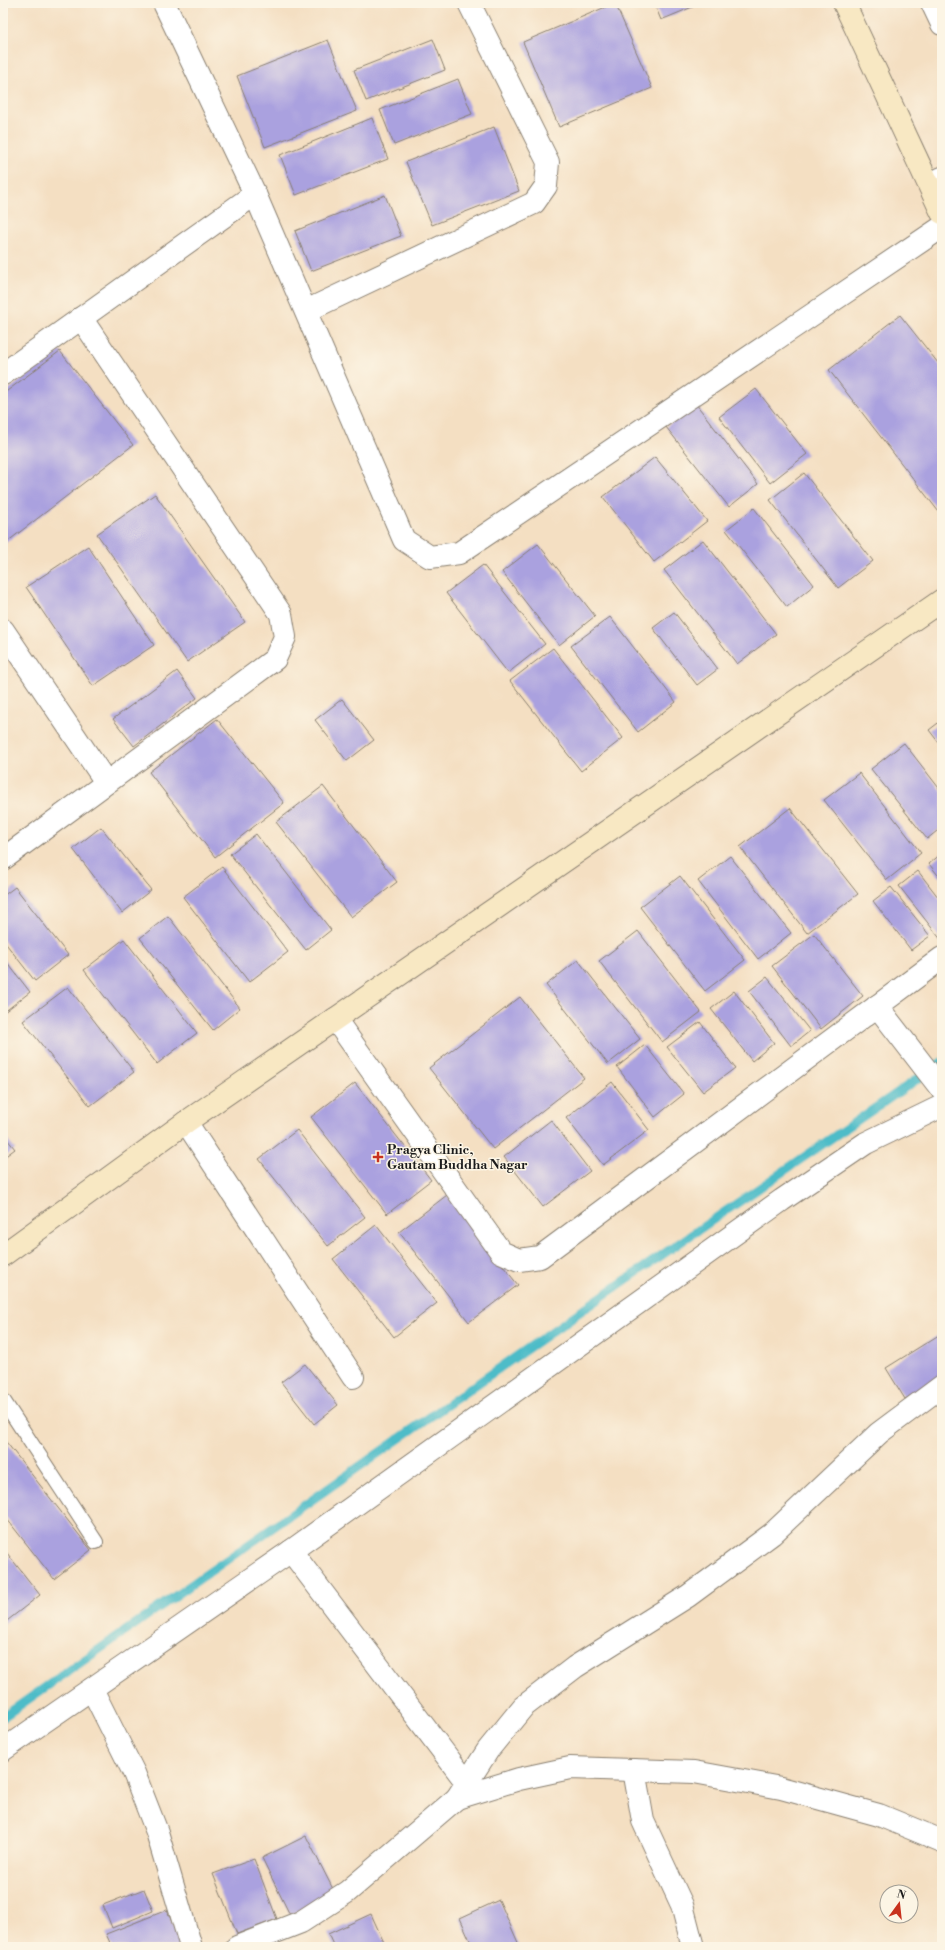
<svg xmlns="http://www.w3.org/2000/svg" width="945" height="1950" font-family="'Libre Bodoni',serif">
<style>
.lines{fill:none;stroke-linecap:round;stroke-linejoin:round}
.stream{stroke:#4ebcc8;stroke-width:9}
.building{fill:#aaa1df}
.lane-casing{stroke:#887e6f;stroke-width:16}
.street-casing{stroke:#887e6f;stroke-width:24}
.secondary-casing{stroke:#887e6f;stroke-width:24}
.lane{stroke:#fff;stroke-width:14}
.street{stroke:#fff;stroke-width:22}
.secondary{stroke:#f8e8c3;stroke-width:22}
.poi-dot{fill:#c8321e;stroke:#fcf5e5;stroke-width:1.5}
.labels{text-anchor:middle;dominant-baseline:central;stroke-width:3;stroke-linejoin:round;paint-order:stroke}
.poi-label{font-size:13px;font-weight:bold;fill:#1c1c1c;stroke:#fcf5e5;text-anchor:start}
</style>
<rect width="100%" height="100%" fill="#fcf5e5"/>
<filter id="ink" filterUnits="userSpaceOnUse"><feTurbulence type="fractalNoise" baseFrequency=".025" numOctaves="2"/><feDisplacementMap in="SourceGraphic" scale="8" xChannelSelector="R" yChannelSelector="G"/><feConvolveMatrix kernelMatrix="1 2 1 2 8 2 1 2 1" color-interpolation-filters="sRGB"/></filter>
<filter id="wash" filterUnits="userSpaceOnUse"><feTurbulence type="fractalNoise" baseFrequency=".012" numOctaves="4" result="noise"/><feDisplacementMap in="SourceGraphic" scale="16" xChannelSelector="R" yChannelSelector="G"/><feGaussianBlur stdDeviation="0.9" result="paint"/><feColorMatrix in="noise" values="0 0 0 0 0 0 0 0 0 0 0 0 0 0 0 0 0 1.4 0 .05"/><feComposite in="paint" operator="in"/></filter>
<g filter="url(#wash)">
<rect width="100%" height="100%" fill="#f4dfc2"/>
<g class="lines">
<!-- stream -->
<polyline class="stream" points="3,1717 588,1306 942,1062"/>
</g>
<g id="blocks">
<!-- building -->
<g class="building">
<polygon points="615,3 652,88 559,127 523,42"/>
<polygon points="654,3 702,3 661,20"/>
<polygon points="433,39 445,70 366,101 354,70"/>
<polygon points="328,40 357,111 265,147 237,76"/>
<polygon points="458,79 472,114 394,145 380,110"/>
<polygon points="372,118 388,159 296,195 280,155"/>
<polygon points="494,127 519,191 432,225 406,162"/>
<polygon points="385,195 401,236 311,271 295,231"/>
<polygon points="900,315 942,368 942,516 829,370"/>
<polygon points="60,351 133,445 3,545 3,394"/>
<polygon points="756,389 807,454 770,483 719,417"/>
<polygon points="696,404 758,484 729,507 666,427"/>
<polygon points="655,457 707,521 654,562 603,497"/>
<polygon points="804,473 873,561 838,588 770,500"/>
<polygon points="155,494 245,622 187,662 97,534"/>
<polygon points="754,508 814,585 787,607 726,530"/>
<polygon points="703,540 776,634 737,664 664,570"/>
<polygon points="538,544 595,616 559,645 502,572"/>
<polygon points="88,546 154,645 93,686 26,587"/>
<polygon points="483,565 545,644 508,673 446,593"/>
<polygon points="674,612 718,669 697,685 653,628"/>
<polygon points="610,617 676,702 638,732 571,646"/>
<polygon points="553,648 623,738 581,771 510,681"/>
<polygon points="177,671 197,698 134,746 113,719"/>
<polygon points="342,699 374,740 347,761 315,720"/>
<polygon points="217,719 284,803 215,857 149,772"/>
<polygon points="942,720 942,747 929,730"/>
<polygon points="904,743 942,792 942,827 927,839 871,769"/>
<polygon points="859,773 921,853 887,880 824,800"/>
<polygon points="323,786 397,882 351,917 276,822"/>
<polygon points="790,808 858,894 807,933 740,847"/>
<polygon points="101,827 151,890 122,913 73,849"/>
<polygon points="256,834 331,930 306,950 230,854"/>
<polygon points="942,853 942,880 929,864"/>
<polygon points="730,856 791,933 758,959 698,881"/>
<polygon points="222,867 288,952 249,982 183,897"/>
<polygon points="918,871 942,902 942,941 899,886"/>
<polygon points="680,876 745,960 705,991 640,907"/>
<polygon points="15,887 68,955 35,981 3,940 3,896"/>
<polygon points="891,887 930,936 911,950 873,901"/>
<polygon points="168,916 240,1008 213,1030 140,938"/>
<polygon points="638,931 701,1012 662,1042 599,961"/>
<polygon points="814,934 863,996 821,1029 772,966"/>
<polygon points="124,939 197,1033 157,1064 84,970"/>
<polygon points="3,957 30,992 3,1013"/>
<polygon points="578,960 640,1039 608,1064 546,985"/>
<polygon points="767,977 810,1031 791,1046 749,991"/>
<polygon points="68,987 134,1072 90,1106 23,1021"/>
<polygon points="734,991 774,1043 752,1061 711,1009"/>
<polygon points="520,997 584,1078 493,1149 429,1068"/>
<polygon points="700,1022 735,1068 703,1092 667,1047"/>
<polygon points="645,1045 684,1094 655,1117 617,1067"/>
<polygon points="612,1082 649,1130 603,1165 566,1118"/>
<polygon points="355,1083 431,1180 387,1214 311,1117"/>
<polygon points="551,1120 590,1171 543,1207 504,1157"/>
<polygon points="297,1130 365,1217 328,1246 259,1159"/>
<polygon points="3,1134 15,1149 3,1158"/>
<polygon points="447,1195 518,1285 469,1322 399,1232"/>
<polygon points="376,1225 437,1303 394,1337 333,1259"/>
<polygon points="942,1333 942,1376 905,1399 886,1368"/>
<polygon points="305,1364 338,1405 314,1424 281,1382"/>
<polygon points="3,1438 91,1550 54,1579 3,1514"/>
<polygon points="3,1548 40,1595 3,1624"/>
<polygon points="306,1836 335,1893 290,1915 262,1858"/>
<polygon points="254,1859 277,1919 237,1934 213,1874"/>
<polygon points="144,1889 153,1911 112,1928 103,1905"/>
<polygon points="499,1900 520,1947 473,1947 460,1918"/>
<polygon points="167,1910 182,1947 112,1947 106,1934"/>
<polygon points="371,1914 386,1947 334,1947 328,1934"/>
</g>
</g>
</g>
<g filter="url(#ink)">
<use href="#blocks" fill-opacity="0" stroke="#887e6f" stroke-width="1"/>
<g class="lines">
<defs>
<polyline id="lane" points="3,1400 96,1542"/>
<g id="street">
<polyline points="164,3 255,194 404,540 430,557 459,553 942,227"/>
<polyline points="932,3 942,24"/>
<polyline points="930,184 942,178"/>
<polyline points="306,311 534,203 546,186 548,162 469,3"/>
<polyline points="3,374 255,194"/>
<polyline points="3,630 106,782"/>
<polyline points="3,859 275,659 285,637 281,614 81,318"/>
<polyline points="877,1006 942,1090"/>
<polyline points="335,1019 501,1252 519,1260 540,1257 942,958"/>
<polyline points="186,1122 353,1377"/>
<polyline points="291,1551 467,1783"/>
<polyline points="92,1689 134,1773 157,1832 191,1947"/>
<polyline points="3,1750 291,1551 782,1200 866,1143 942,1106"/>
<polyline points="634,1770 643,1821 682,1905 693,1947"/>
<polyline points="457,1798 488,1750 523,1707 575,1667 688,1596 772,1534 879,1433 942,1386"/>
<polyline points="237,1947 301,1922 347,1892 457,1798 519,1779 570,1768 694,1772 781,1788 879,1815 942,1841"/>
</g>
<g id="secondary">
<polyline points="844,3 942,213"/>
<polyline points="3,1255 186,1122 942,600"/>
</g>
</defs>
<!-- lane casing -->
<use href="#lane" class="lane-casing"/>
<!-- street casing -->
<use href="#street" class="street-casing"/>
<!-- secondary casing -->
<use href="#secondary" class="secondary-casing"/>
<!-- lane -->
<use href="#lane" class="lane"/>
<!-- street -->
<use href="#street" class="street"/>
<!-- secondary -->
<use href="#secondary" class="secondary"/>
</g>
</g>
<!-- markers -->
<path class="poi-dot" d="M376 1151h4v4h4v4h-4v4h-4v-4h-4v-4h4z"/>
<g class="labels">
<!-- poi labels -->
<g class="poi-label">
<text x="387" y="1150">Pragya Clinic,<tspan x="387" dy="15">Gautam Buddha Nagar</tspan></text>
</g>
</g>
<!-- margin -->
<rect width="945" height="1950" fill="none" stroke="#fcf5e5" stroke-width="16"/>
<!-- north arrow -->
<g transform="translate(899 1904) rotate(15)"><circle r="19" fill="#fcf5e5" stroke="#a29e95"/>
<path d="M0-3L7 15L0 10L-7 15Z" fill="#c8321e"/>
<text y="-6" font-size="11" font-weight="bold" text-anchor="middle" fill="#1c1c1c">N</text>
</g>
</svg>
